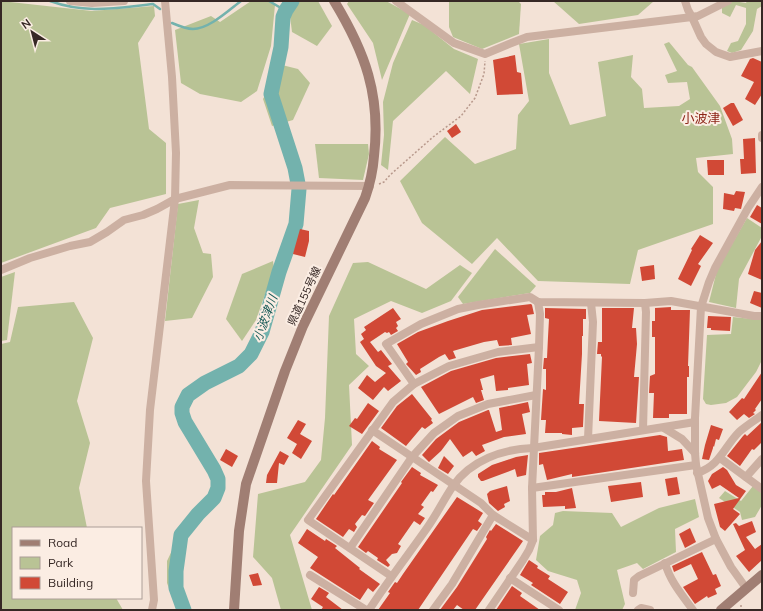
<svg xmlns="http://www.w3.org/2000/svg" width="763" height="611" font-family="Mulish,'Noto Sans JP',sans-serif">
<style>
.green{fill:#b9c395}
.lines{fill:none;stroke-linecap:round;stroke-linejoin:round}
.stream{stroke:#73b2ad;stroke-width:2.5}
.river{stroke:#73b2ad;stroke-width:15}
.building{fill:#d14936}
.path{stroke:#b8998c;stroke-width:1.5;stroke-dasharray:2 2;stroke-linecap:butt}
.minor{stroke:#ccb0a2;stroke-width:8}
.secondary{stroke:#a07e73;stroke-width:10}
.labels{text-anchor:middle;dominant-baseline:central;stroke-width:4;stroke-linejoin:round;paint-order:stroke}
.street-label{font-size:11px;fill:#362825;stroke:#fbede3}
.water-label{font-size:12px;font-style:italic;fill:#175a57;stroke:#fbede3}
.quarter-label{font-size:13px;fill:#8c2417;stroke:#fbede3}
</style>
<rect width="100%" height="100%" fill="#f3e2d6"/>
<!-- green -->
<g class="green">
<polygon points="1,1 92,11 154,6 155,16 138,43 149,129 166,143 166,194 110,208 96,228 1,263"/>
<polygon points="251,1 272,1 275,5 271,46 257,91 241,102 200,94 181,83 175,30 211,16 220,22"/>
<polygon points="288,1 318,1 332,26 317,46 292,32"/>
<polygon points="349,1 386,1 410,14 382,80 373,43 347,4"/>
<polygon points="449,1 518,1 521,4 519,34 482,49 453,37 449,27"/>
<polygon points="553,1 654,1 638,15 579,24"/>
<polygon points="733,1 746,3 747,1 762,1 762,6 757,9 753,31 741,50 732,53 727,51 731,43 738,41 746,24 746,8 736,5 730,17 722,13 722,7"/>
<polygon points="412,20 424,25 454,49 478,59 470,94 446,71 393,121 388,170 381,165 384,135 383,102 393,63"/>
<polygon points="549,39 549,73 570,125 606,116 598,62 633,55 631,77 642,89 644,108 679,106 690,99 687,82 668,83 665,75 677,71 664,44 669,42 688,65 692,67 720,106 732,139 733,154 696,158 698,172 713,187 713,224 638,250 630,284 538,281 497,238 472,264 422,223 400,181 445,137 475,164 516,149 518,115 529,101 519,44"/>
<polygon points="282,65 298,69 310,83 293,120 272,126 263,99"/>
<polygon points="315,144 368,144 369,154 363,180 319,178"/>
<polygon points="199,200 194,228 203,253 211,254 213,277 192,318 165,321 178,204"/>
<polygon points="747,218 762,228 762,236 739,279 736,308 709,302 717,270"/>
<polygon points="495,249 536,286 530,293 463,304 458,297"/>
<polygon points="273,261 274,269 256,320 242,341 226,319 242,274"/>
<polygon points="368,262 426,289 460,265 472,273 451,301 422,313 391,301 354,319 356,354 369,366 349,385 352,445 290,535 312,610 281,610 272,578 253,557 258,494 305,482 321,460 325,418 329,316 353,263"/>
<polygon points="15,272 7,340 1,341 1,277"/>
<polygon points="74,302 93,338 77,401 90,443 79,488 87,528 13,528 13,598 116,598 123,610 1,610 1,344 10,342 18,307"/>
<polygon points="733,317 762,320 762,360 756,372 737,397 726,403 711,405 706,404 703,399 707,335 731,334"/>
<polygon points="753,486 762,493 762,505 755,517 742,520 740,512 719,498 725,491 741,501"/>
<polygon points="695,499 699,517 675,529 676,552 643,569 637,563 617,570 625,604 622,610 575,610 581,593 577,580 548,571 536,560 540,536 553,525 555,513 563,511 612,513 621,527 659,508"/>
<polygon points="177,540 187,544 181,573 181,591 191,610 177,610 167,583 167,561"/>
</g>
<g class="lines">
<!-- stream -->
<g class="stream">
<path d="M50 1C86 14 115 8 153 4L160 9"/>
<polyline points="269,1 286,11"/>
<path d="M172 23C179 26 186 29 193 29 209 29 229 10 241 1"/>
</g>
<!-- river -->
<polyline class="river" points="184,610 176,588 176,571 181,535 198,514 214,498 218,488 218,479 214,470 185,422 182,413 182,407 188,395 205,383 239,366 251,354 262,332 279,272 296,224 299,189 295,168 271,94 281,47 283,17 286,10 292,1"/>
</g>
<!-- building -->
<g class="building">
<polygon points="515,55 517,72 521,73 523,94 497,95 493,60"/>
<polygon points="753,58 762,62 762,94 755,105 745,99 754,82 741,76 750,59"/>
<polygon points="731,103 734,103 743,120 733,126 723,108"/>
<polygon points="456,124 461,132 452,138 447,131"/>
<polygon points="755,138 756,173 741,174 740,159 744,159 743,139"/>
<polygon points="707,160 724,160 724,175 708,175"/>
<polygon points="736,191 745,192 741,209 735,208 734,211 723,209 724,193 734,195"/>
<polygon points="757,205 762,208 762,224 750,217"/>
<polygon points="300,229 309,231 309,241 305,257 293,254"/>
<polygon points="700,235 713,243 698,264 701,266 691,286 678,279 692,250 691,249"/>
<polygon points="762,241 762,280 748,274 755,250"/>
<polygon points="654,265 655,279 642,281 640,267"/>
<polygon points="754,291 762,293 762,308 750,303"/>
<polygon points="531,304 532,305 534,314 527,315 531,334 511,338 512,345 499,346 497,340 484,342 453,351 456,358 449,360 445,354 439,357 420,369 421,372 416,375 406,364 408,362 397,344 418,332 448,321 482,310"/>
<polygon points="671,307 671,310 690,310 688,366 689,366 689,377 687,377 687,414 669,414 669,418 653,418 654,393 649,393 650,376 655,374 655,337 652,337 652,321 655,321 655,308"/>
<polygon points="393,308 401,319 396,322 398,326 396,328 398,331 391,335 389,332 387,333 385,332 370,342 378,352 381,350 392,364 388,366 401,381 388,391 384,387 373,400 358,388 367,375 375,382 386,373 376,366 360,342 364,339 361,334 366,330 364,327"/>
<polygon points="545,308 586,309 586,319 583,319 583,336 582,336 582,354 580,387 579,404 584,404 583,426 583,427 572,428 572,435 562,434 562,433 545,433 546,420 541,420 543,389 546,390 546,369 543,369 544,358 547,358 548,337 549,319 545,318"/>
<polygon points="602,308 634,308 632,328 636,328 637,344 634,377 639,377 636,423 599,421 602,357 601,356 601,354 597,354 598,342 602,342"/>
<polygon points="708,316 731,317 730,331 711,330 711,328 707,328"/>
<polygon points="530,354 532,363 527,364 529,385 508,388 508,390 496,391 494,375 480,379 483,390 481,390 484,400 476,403 473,397 439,414 421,387 451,371 496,358"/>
<polygon points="762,372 762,399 755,409 756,410 753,413 755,414 749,418 744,414 737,420 729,412 742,398 744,399"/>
<polygon points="412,394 432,419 431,420 433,423 425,429 422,427 406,446 381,428 397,406"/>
<polygon points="528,402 530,412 522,414 526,434 504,437 482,445 485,451 476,456 472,451 463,457 450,439 441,451 429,462 422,455 436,439 459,422 488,410 489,410 496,432 502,430 499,408"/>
<polygon points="368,403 379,411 362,434 349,426 355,418 357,419"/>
<polygon points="298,420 306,424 300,434 312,441 301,459 292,453 297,444 287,438"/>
<polygon points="762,422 762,442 754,450 752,449 740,466 727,456 743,436 745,434 747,436"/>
<polygon points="711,425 723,429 719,440 716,439 714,447 713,446 713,448 709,460 702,459 705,445"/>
<polygon points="660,435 667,437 668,451 682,449 684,460 572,477 572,474 547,480 543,464 539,465 539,453"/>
<polygon points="372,441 380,447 379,449 397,460 368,500 374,503 365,516 362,515 355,524 357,527 354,532 349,529 343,537 316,519 333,494 334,495"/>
<polygon points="226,449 238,456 232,467 220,460"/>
<polygon points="280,451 289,456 284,465 279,463 277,483 266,483 267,475"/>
<polygon points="528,455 526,475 517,477 515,469 483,481 481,481 478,477 478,474 492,465 516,457"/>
<polygon points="444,456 454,466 448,474 438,468"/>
<polygon points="412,467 421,473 420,475 438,485 433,492 431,491 421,505 424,507 418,514 425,518 420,525 414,521 398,544 401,546 397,553 392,554 386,560 390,565 388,567 377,560 378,558 368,551 366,553 358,547 402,483 401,482"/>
<polygon points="723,467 727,470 736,485 746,491 733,509 740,514 725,531 720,527 714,504 739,498 720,485 712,489 708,481 712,474"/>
<polygon points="677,477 680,494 668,496 665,479"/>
<polygon points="641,482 643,497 611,502 608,486"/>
<polygon points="507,486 510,501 504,504 505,507 498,511 489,503 487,494 490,491"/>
<polygon points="572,488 576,508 565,509 565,506 543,507 542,495 545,495 545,492 556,492"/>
<polygon points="457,497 483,513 478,521 482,524 477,531 473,529 418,610 378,610 390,593 388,592 395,582 397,583 403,574"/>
<polygon points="752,521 756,532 746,537 755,549 762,544 762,560 749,572 736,556 745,550 733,524 736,523 739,526"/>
<polygon points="496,524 523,541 475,610 464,610 457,605 453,610 440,610 457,587 487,539 486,537 490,530 491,531"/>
<polygon points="690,528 696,542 685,548 679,534"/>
<polygon points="307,529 325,541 326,539 337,546 335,548 360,568 359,569 380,584 373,592 368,588 360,600 310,568 318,557 298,543"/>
<polygon points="702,552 713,575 716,574 721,586 715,589 717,594 708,598 707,596 695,604 683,587 698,579 691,564 674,572 672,566"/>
<polygon points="529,560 538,566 537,568 550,576 548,579 568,592 560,604 531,585 533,583 520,575"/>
<polygon points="258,573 262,585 253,586 249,575"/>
<polygon points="512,586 522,593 520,596 540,610 496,610"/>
<polygon points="319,587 329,593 326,597 343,610 321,610 323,607 311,599"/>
</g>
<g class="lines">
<!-- path -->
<g class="path">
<polyline points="379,184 384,182 390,175 433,137 461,116 475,98 484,74 485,61"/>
<polyline points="741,605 741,610"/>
</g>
<!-- minor -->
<g class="minor">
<polyline points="70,1 92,3 124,1"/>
<polyline points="396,1 454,43 485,54 509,44 527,37 692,17 698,16 728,1"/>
<polyline points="685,1 688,10 692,17 701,37 706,44 716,52 730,57 762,51"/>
<polyline points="762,135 762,138"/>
<polyline points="1,270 30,258 70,246 90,242 107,232 124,220 143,215 157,209 175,199 230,185 370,186"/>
<polyline points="414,384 386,344 421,324 458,309 478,305 530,297 538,302 645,303 671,301 754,316 762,316"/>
<polyline points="664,428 682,439 695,453"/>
<polyline points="372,430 481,503 493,515 533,540"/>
<polyline points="643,430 646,312 645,303"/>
<polyline points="588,439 593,322 591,303"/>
<polyline points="720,458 762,489"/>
<path d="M697 473C720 466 724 447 739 432 746 426 754 421 762 415"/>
<polyline points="746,477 762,459"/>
<polyline points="532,488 696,465"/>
<polyline points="350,548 412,457 434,433 458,416 488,404 536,395"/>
<path d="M665 563C670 581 682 595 693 610"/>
<polyline points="310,575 366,610"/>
<polyline points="391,576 308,520 393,402 414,384 449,366 498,352 539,347"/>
<polyline points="510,578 559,610"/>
<polyline points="746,588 731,567 716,539 708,518 696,465 695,453 695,418 701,307 709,282 715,268 748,208 762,187"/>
<polyline points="633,593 634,580 639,576 716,539"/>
<polyline points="152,610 154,600 146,481 150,410 175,199 176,153 172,77 165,1"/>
<path d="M369 610C387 582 408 555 427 528 437 514 444 499 453 486 471 460 503 449 533 448L695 422"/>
<polyline points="433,610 452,584 493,515"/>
<polyline points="489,610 523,560 529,550 533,540 532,488 539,347 540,314 538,302"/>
<polyline points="638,610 641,608 650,610"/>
</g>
<!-- secondary -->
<g class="secondary">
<path d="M234 610 239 531 246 484 285 371 303 326 365 198C370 184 373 170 374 156 381 95 365 52 334 1"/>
<polyline points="721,610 762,575"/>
</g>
</g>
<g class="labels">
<!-- street labels -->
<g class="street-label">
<text transform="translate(304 296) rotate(-65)">県道155号線</text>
</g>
<!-- water labels -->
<g class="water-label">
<text transform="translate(265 318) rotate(-70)">小波津川</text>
</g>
<!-- quarter labels -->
<g class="quarter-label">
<text x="701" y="118">小波津</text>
</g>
</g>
<!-- border -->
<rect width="763" height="611" fill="none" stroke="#362825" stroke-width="4"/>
<!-- legend -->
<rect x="12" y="527" width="130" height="72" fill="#fbede3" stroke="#ac9e97"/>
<rect x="20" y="540" width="20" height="6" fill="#a07e73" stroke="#ac9e97"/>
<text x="48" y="547" font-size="12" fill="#362825">Road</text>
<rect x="20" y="557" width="20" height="12" fill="#b9c395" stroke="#ac9e97"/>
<text x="48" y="567" font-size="12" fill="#362825">Park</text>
<rect x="20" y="577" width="20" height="12" fill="#d14936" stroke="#ac9e97"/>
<text x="48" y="587" font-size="12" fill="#362825">Building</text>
<!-- north arrow -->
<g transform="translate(32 32) rotate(324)" stroke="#fbede3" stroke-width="3" paint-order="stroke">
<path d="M0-3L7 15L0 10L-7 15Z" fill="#362825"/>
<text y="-6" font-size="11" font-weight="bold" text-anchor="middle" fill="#362825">N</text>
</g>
</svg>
